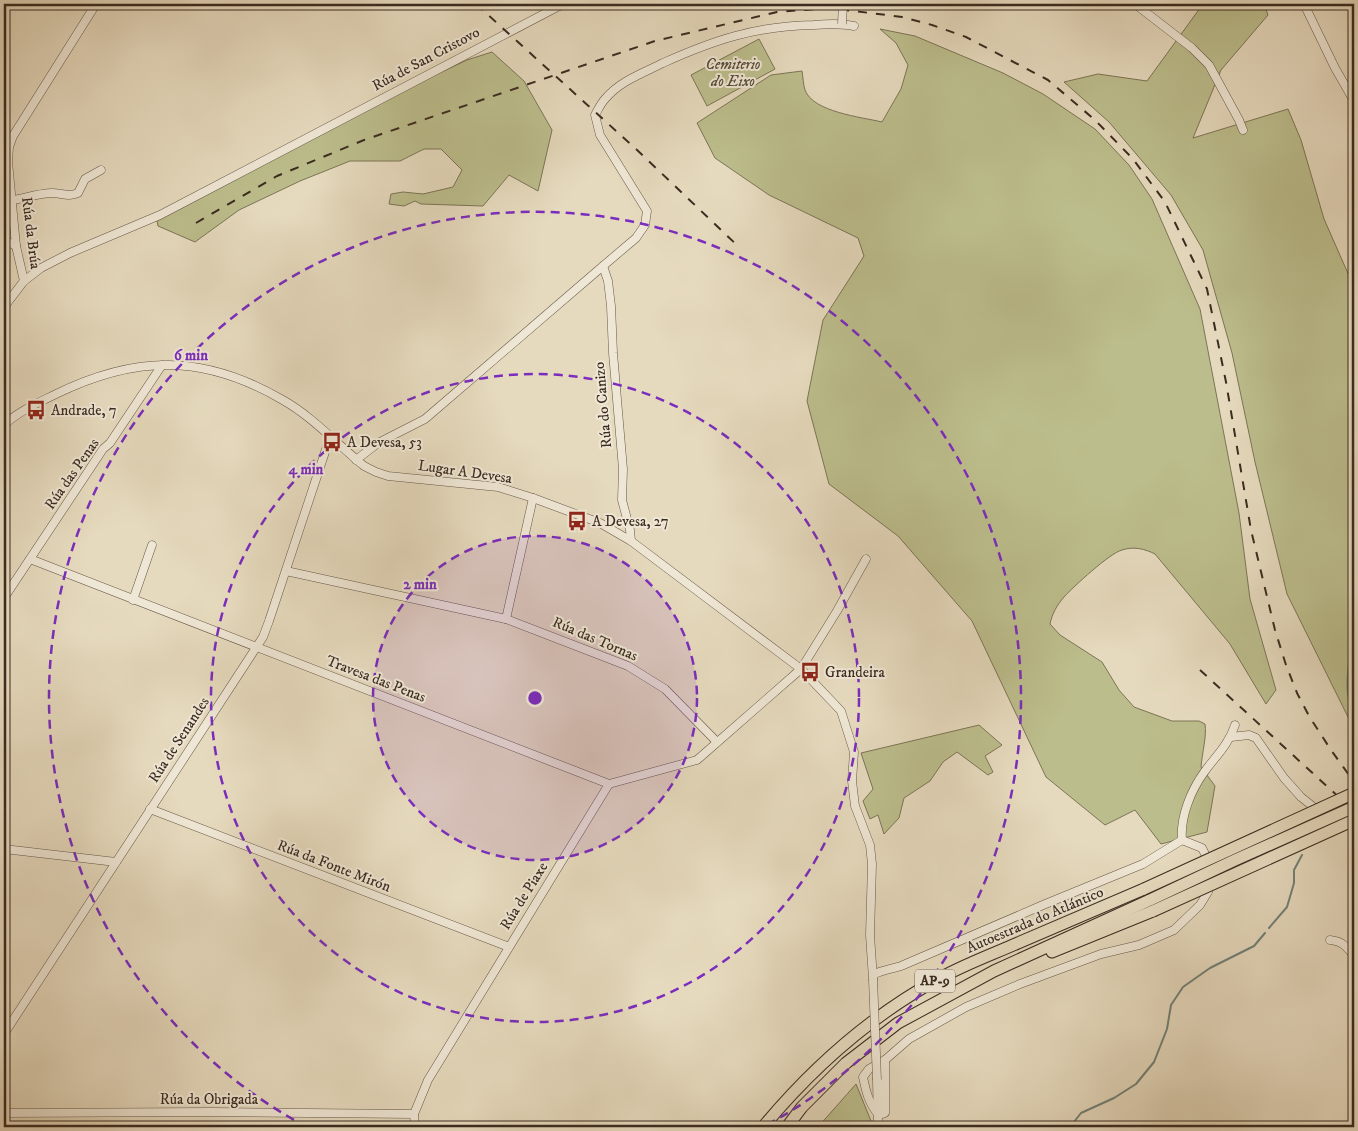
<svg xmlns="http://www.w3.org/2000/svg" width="1358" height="1131" font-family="'IM FELL DW Pica',serif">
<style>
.green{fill:#bcbd8c;stroke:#7c7456}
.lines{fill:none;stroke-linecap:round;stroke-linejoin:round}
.stream{stroke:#728179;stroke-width:2}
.minor-casing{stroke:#665748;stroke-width:9}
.highway-casing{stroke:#3b2b20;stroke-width:13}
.minor{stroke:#efe7d5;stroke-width:8}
.highway{stroke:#e6dabe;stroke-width:11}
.rail{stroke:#3b2b20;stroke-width:2;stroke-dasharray:9 9;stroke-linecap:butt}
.minor-bridge-casing{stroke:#665748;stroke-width:9;stroke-linecap:butt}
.highway-bridge-casing{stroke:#3b2b20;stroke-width:13;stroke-linecap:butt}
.minor-bridge{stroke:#efe7d5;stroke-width:8}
.highway-bridge{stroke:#e6dabe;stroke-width:11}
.ring{fill:none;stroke:#7b2cbf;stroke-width:2.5;stroke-dasharray:9 6}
.labels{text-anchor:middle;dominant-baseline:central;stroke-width:4;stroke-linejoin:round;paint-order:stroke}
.shield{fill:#efe7d5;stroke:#716356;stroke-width:1}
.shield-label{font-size:14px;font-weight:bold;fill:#3b2b20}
.street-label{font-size:15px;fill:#3b2b20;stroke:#efe7d5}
.park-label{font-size:15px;font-style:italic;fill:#554836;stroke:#efe7d5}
.poi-label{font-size:15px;fill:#3b2b20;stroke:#efe7d5;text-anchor:start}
.centre{fill:#7b2cbf;stroke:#efe7d5;stroke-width:2.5}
.ring-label{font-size:15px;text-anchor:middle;font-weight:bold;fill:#7b2cbf;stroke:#efe7d5;stroke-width:4;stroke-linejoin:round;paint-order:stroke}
</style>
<rect width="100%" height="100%" fill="#e6dabe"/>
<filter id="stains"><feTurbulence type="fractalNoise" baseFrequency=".004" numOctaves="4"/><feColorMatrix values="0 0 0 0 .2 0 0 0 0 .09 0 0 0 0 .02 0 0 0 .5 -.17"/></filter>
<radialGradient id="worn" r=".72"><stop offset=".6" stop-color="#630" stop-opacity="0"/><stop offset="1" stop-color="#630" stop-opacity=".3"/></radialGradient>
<!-- green -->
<g class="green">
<polygon points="1203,4 1264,4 1268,15 1221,70 1193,138 1288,109 1301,140 1324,219 1354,287 1354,687 1350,721 1287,594 1255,462 1232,353 1203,250 1171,195 1109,122 1064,82 1098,74 1147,81"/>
<path d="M880 29 915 36 1003 73 1043 94 1095 129 1129 165 1152 199 1200 309 1239 513 1250 599 1276 690 1266 704 1230 644 1155 554C1145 549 1134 546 1122 550 1110 553 1073 587 1064 597 1057 605 1052 614 1050 624L1060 635 1102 662 1119 690 1134 707 1172 721H1199L1205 724C1207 735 1202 754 1201 767L1215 786 1207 832 1161 844 1135 810 1105 825 1046 777 972 621 898 536 829 484 807 401 823 320 864 256 858 238 769 195 715 158 697 123 771 75 802 71C803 76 803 84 805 90 813 112 861 117 882 122L901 89 908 65 896 43Z"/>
<polygon points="759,39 775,69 707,106 691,75"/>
<polygon points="492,52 524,81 552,130 538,191 509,175 483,206 421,204 415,201 404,206 389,204 391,194 403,192 423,194 453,187 462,170 441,149 424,149 400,161 350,161 300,181 239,210 195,242 158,226 157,221 429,78 467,60"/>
<polygon points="979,725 1002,745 985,756 993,772 988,775 957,752 943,762 930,781 904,798 899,818 884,834 878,815 870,819 863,801 873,789 861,753"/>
<polygon points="856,1084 871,1121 870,1127 818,1127"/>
</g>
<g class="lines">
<!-- stream -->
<g class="stream">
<polyline points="1352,645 1354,633"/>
<path d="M1350 656C1347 678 1345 695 1354 716"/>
<polyline points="1269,928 1287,907 1294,883 1294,870 1302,855"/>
<polyline points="1070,1127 1081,1113 1114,1098 1136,1084 1154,1062 1167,1029 1171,1005 1183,987 1210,968 1254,946 1265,933"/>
</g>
<defs>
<g id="minor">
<polyline points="1135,4 1192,48 1209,65 1239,120 1243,130"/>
<polyline points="1304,4 1335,68 1354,101"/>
<path d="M13 200C25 198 37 194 50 193 60 192 68 198 78 193L85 179 101 170"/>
<polyline points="4,240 16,246"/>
<polyline points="603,266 608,281 611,306 613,353 623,469 622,500 630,530 631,541"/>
<polyline points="24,281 16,246 8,162 9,147 13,136 96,4"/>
<polyline points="4,307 24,281 41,268 70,253 160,215 563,4"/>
<polyline points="4,409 8,421"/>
<path d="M4 425C19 411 38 403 56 394 136 355 203 354 281 399 312 416 337 444 364 466L376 472 388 476 498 487 533 498 600 523 631 541 801 669 841 711 854 752 852 781 855 806 870 845 872 864 870 935 873 979"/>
<path d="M356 460 378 443 425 419 603 266 636 238 645 225 647 211 600 135 595 115C598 110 601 103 605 99 620 81 643 73 663 63 714 40 756 26 813 25 827 24 840 23 854 26"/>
<polyline points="30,559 609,784"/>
<polyline points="286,571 506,619 628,666 665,689 717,742"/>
<polyline points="4,598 103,449 110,443 162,365"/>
<polyline points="133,600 152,545"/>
<polyline points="506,619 533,498"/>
<polyline points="1231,737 1249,735 1256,738 1284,778 1301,797 1321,813 1336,809"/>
<polyline points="150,809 509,947"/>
<path d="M1182 840C1180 817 1191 790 1205 771 1216 756 1229 744 1235 725"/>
<polyline points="4,849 116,862"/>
<path d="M1330 940C1342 941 1347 947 1354 956"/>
<path d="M873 975C881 970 892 969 901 966L1043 905 1143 864 1182 840 1202 848 1210 864"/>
<polyline points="4,1034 263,637 269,621 330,437"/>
<polyline points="877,1080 878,1127"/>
<polyline points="4,1113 211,1112 414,1114"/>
<path d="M879 1115C869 1104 866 1092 863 1077L869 1069 885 1060 909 1039 966 1007 1020 984 1101 954 1139 945 1174 930 1200 905 1208 892 1209 882"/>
<polyline points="879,1115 885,1113 885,1060"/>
<polyline points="415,1127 414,1114 428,1080 609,784 697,760 801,669 837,611 866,559"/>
</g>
<g id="highway">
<polyline points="1052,952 1153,911"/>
<path d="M763 1127C813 1067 873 1014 942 977 966 964 993 954 1018 943 1060 925 1102 907 1144 889"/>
<polyline points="787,1127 802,1107 846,1063 898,1023 994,971 1150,900"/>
</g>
</defs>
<!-- minor casing -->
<use href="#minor" class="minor-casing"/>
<!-- highway casing -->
<use href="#highway" class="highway-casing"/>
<!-- minor -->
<use href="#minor" class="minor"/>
<!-- highway -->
<use href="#highway" class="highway"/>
<!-- rail -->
<g class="rail">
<polyline points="476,4 636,149 740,248"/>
<polyline points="196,223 277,176 364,140 655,41 777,12 830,8 902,17 932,25 966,37 1048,80 1095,120 1133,159 1165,202 1207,289 1226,382 1251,530 1275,630 1286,665 1297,693 1309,716 1331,750 1354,782"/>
<polyline points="1200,670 1354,811"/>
</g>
<defs>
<g id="minor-bridge">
<polyline points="842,24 843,4"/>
<polyline points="873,979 877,1080"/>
</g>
<g id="highway-bridge">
<polyline points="1144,889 1354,793"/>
<polyline points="1150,900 1235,860 1354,807"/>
<polyline points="1153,911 1354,820"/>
</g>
</defs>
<!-- minor-bridge casing -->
<use href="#minor-bridge" class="minor-bridge-casing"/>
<!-- highway-bridge casing -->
<use href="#highway-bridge" class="highway-bridge-casing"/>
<!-- minor-bridge -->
<use href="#minor-bridge" class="minor-bridge"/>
<!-- highway-bridge -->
<use href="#highway-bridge" class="highway-bridge"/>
</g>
<!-- distance rings -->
<circle cx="535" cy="698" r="162" fill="#7b2cbf" fill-opacity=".12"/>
<g class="ring">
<circle cx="535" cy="698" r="162"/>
<circle cx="535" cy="698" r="324"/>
<path d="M307 1127A486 486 0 1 1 763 1127"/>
</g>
<!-- icons -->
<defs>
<symbol id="bus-bare" viewBox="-9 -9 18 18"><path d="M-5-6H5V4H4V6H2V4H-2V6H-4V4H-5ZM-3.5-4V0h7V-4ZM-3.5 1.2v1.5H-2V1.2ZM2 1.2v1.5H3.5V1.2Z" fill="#8f2418" stroke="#efe7d5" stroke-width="2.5" paint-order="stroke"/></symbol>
</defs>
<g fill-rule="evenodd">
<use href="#bus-bare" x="22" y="396" width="28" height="28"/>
<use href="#bus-bare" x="318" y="428" width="28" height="28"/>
<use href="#bus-bare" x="563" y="507" width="28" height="28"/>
<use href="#bus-bare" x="796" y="658" width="28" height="28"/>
</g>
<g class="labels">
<!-- shield labels -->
<rect class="shield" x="915" y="969.5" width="40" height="23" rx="4"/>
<g class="shield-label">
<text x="935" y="981">AP-9</text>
</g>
<!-- street labels -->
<g class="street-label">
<text transform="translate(426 59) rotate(-28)">Rúa de San Cristovo</text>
<text transform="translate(31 233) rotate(83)">Rúa da Brúa</text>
<text transform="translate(603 405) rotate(-95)">Rúa do Canizo</text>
<text transform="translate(465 472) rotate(8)">Lugar A Devesa</text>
<text transform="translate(72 474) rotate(-55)">Rúa das Penas</text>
<text transform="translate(595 639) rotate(23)">Rúa das Tornas</text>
<text transform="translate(376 679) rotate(21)">Travesa das Penas</text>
<text transform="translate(179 740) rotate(-57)">Rúa de Senandes</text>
<text transform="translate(334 866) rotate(21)">Rúa da Fonte Mirón</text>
<text transform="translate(524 896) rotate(-58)">Rúa de Piaxe</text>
<text transform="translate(1035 920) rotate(-23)">Autoestrada do Atlántico</text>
<text x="209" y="1099">Rúa da Obrigada</text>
</g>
<!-- park labels -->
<g class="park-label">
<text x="733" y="64">Cemiterio<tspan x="733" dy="17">do Eixo</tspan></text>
</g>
<!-- poi labels -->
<g class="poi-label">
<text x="51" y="410">Andrade, 7</text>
<text x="347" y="442">A Devesa, 53</text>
<text x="592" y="521">A Devesa, 27</text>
<text x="825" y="672">Grandeira</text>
</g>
</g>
<circle cx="535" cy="698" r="8" class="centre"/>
<g class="ring-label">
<text x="191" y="360">6 min</text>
<text x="306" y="474">4 min</text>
<text x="420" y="589">2 min</text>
</g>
<!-- margin -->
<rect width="1358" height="1131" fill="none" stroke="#e6dabe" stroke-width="20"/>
<rect x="5" y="5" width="1348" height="1121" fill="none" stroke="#3b2b20" stroke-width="2.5"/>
<rect x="10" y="10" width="1338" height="1111" fill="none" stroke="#3b2b20"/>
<rect width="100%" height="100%" filter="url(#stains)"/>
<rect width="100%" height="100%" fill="url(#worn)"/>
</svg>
